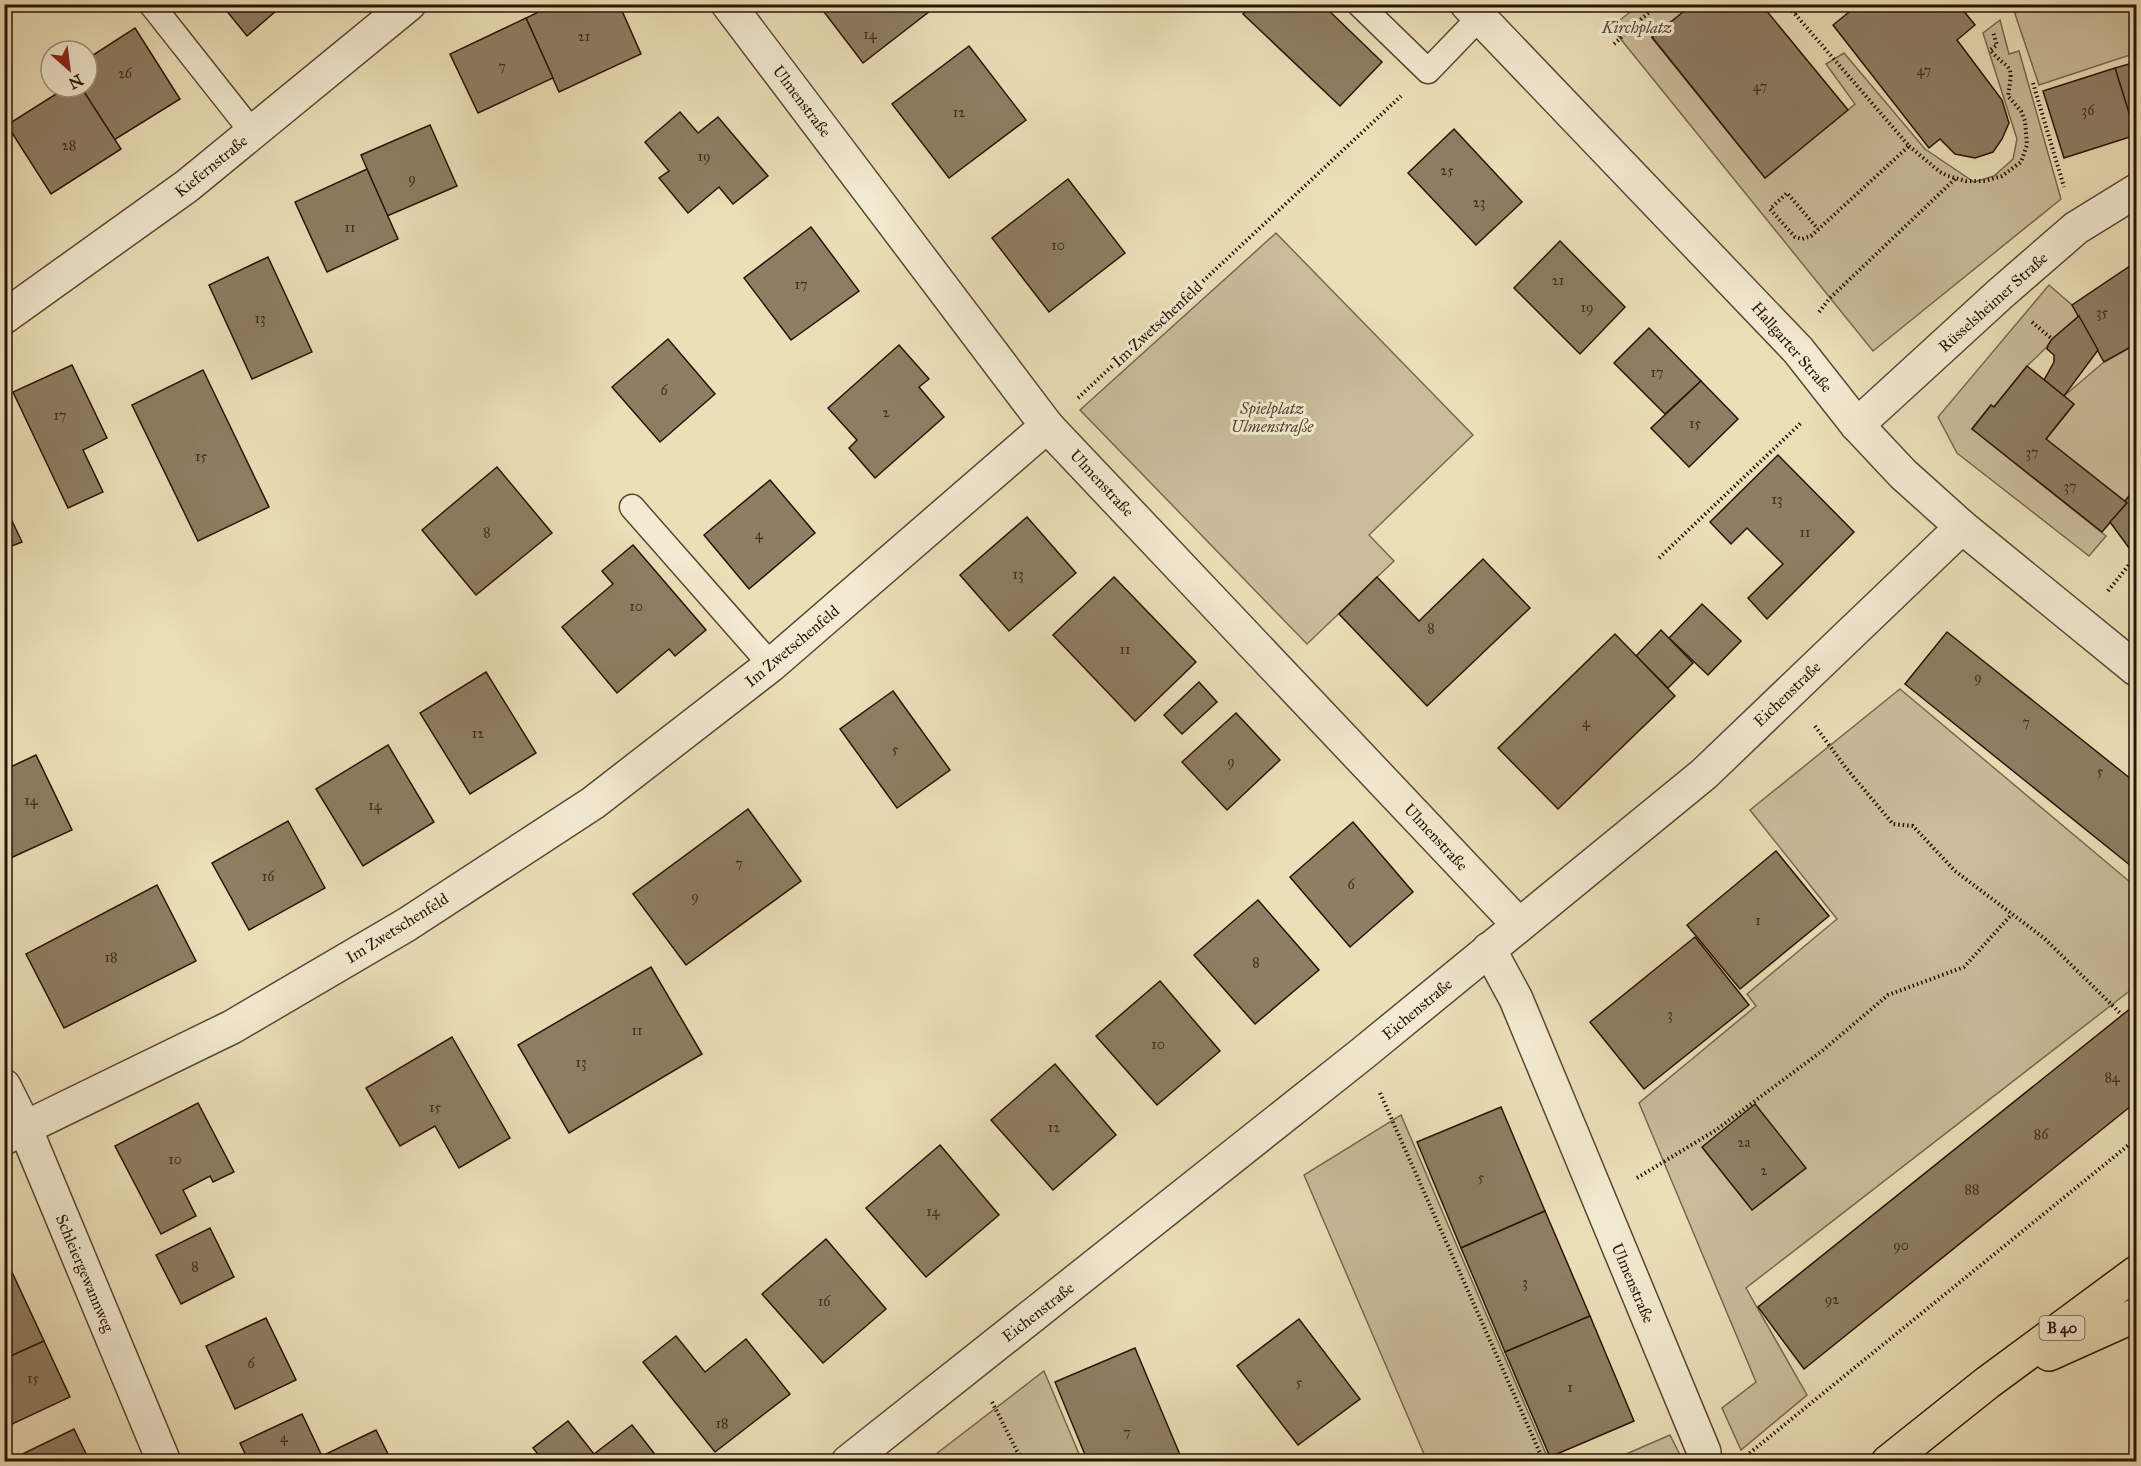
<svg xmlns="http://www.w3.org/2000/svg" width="2141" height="1466" font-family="'IM FELL Great Primer',serif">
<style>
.green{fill:#cabc9a;stroke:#7a6850;stroke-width:1.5}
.building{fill:#8e7e63;stroke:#291406;stroke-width:1.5}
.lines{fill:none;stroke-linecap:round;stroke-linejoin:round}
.service-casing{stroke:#5a4732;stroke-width:27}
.minor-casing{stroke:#5a4732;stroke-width:36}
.tertiary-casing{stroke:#5a4732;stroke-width:36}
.primary-casing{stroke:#291406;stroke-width:36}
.path{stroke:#291406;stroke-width:4;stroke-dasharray:1.5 3;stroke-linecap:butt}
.service{stroke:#f2ead1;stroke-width:24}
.minor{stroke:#f2ead1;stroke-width:33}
.tertiary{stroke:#f2ead1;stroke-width:33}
.primary{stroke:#ebdfb8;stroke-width:33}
.labels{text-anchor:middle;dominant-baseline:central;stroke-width:6;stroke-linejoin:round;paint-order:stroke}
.number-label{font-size:14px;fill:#422e1d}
.shield{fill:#f2ead1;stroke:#655443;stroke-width:1.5}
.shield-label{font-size:15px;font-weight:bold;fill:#291406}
.park-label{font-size:16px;font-style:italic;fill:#594632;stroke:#f2ead1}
.street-label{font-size:16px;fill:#291406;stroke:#f2ead1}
</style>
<rect width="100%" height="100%" fill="#ebdfb8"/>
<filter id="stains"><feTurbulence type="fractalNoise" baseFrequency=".00333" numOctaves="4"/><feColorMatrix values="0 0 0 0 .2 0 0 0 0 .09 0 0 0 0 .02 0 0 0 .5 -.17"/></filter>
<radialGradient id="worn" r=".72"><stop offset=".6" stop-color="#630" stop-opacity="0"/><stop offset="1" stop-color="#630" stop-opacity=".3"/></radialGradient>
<!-- green -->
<g class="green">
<polygon points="1639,5 1693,5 1652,38 1765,178 1855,104 1826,64 1844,53 1925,149 1974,182 1994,176 2013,159 2017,139 1983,33 2000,20 2009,54 2019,51 2061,199 1873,351 1611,27"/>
<polygon points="2012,5 2136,5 2136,53 2039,85"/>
<polygon points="1276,233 1473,435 1369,535 1394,561 1307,644 1080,410"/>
<polygon points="2049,285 2072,305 2079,316 2027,366 1994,407 1991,405 1972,429 2106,536 2089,556 1957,453 1938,417"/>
<polygon points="2136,344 2136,491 2134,490 2125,501 2046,439 2074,404 2064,396 2104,362"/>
<polygon points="1900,689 2136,887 2136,986 1746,1288 1807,1395 1741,1450 1722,1408 1756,1382 1639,1103 1756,1006 1747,994 1837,919 1750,810"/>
<polygon points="1401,1115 1549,1461 1427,1461 1304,1175"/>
<polygon points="1044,1371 1082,1461 927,1461"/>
<polygon points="1670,1435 1683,1461 1610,1461"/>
</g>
<!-- building -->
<g class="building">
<polygon points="221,4 284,4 247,36"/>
<polygon points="555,4 619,4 641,54 559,92 526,18"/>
<polygon points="818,4 939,4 863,63"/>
<polygon points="1253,4 1322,4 1382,62 1340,106 1243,14"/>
<polygon points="1693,4 1761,4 1848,110 1765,178 1652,37"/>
<polygon points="1859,4 1958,4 1975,25 1957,40 2002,100 2009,123 2002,139 1993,152 1975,158 1955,154 1940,139 1929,148 1833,25"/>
<polygon points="526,18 553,78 478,113 450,54"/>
<polygon points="135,28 180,99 114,140 81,87 87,87 87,59"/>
<polygon points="969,46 1026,120 949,178 892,104"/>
<polygon points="2136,62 2136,128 2133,129 2115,68"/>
<polygon points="2115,68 2136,135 2064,158 2043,91"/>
<polygon points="67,87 81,87 121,149 51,194 7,125"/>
<polygon points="680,112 698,133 718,117 768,176 733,204 719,187 688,213 659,178 669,171 645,142"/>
<polygon points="430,125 457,186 387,216 361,155"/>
<polygon points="1454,129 1522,202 1476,245 1408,173"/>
<polygon points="367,169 398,239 327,272 295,202"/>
<polygon points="1068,179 1125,253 1049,312 992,238"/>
<polygon points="811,227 859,291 791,340 744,278"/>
<polygon points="1560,241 1625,307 1580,354 1514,288"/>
<polygon points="268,257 312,352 252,379 209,285"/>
<polygon points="2136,262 2136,344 2104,362 2072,305"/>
<polygon points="2079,316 2098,350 2064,396 2044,380 2054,362 2054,355 2047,349 2048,345 2052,339"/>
<polygon points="1649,328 1701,381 1665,414 1614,363"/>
<polygon points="668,339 715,394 660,442 612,387"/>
<polygon points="899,345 929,379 919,387 944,417 875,478 849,448 857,440 828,408"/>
<polygon points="72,365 107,438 83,450 103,492 68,508 13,392"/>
<polygon points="2027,366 2074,404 2046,439 2127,503 2102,532 1972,429 1991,405 1994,407"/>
<polygon points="203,370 269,507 198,541 132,405"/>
<polygon points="1701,381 1738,419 1689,467 1651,428"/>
<polygon points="1778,455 1854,532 1767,619 1748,598 1783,564 1747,528 1731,544 1710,522"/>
<polygon points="497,467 552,533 476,595 422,530"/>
<polygon points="770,480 815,533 749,589 704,535"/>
<polygon points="2134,490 2136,491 2136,547 2132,552 2110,522 2127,503 2125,501"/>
<polygon points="4,504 22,542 4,549"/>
<polygon points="1027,517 1076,573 1009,631 960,575"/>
<polygon points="633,545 706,630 675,656 669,649 617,693 562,627 613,584 602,571"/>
<polygon points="1483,559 1530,608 1427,706 1339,614 1377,577 1419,621"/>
<polygon points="1114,577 1196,662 1135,721 1053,635"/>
<polygon points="1702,604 1741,641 1708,675 1669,638"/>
<polygon points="1661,630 1693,663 1668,688 1636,656"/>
<polygon points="1947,632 2136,783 2136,870 1905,684"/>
<polygon points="1615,634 1675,696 1558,809 1498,748"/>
<polygon points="486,672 536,753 470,794 420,713"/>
<polygon points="1199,682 1217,702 1182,734 1164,715"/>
<polygon points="893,691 950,770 897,808 840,729"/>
<polygon points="1236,713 1280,760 1227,810 1182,762"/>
<polygon points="388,745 434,822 363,866 316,789"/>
<polygon points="36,755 72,830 4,861 4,770"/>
<polygon points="748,809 801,881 686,965 633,894"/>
<polygon points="288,821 325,888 249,930 212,863"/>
<polygon points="1353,822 1413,892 1350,947 1290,877"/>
<polygon points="1776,851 1829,916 1740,989 1687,925"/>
<polygon points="157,885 196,961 64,1028 26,954"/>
<polygon points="1258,900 1319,970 1255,1024 1194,955"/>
<polygon points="1695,937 1749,1005 1644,1089 1590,1022"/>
<polygon points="651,967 702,1054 569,1133 518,1045"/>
<polygon points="1160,981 1220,1051 1157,1105 1096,1036"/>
<polygon points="2136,1004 2136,1102 1804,1369 1758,1307"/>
<polygon points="452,1037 510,1138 459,1168 435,1126 400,1146 366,1088"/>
<polygon points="1055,1064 1116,1135 1053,1190 991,1120"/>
<polygon points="198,1103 234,1172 213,1182 210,1176 183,1190 196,1216 161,1234 115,1146"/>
<polygon points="1755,1104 1806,1168 1752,1210 1702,1147"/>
<polygon points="1501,1107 1545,1211 1461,1248 1417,1142"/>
<polygon points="940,1145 999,1215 926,1277 866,1208"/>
<polygon points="1545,1211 1590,1316 1505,1352 1461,1248"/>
<polygon points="210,1228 234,1277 181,1304 156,1255"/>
<polygon points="826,1239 886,1309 823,1363 762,1294"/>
<polygon points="4,1255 44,1341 4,1359"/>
<polygon points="1590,1316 1634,1421 1550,1457 1505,1352"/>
<polygon points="266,1318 296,1380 235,1409 206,1346"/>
<polygon points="1299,1319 1360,1399 1298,1445 1237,1366"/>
<polygon points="676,1336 705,1372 746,1339 790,1394 715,1452 643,1362"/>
<polygon points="44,1341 70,1397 10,1425 4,1413 4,1359"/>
<polygon points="1135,1348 1183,1462 1088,1462 1055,1382"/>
<polygon points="302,1414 322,1456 376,1430 392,1462 249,1462 240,1443"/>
<polygon points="568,1421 594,1454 632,1425 661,1462 544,1462 533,1448"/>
<polygon points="74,1429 90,1462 6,1462"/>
</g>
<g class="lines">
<defs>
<g id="service">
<polyline points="151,4 253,133"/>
<polyline points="1359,4 1428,71 1480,17"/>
<polyline points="632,507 771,665"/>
</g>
<g id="minor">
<polyline points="728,4 1047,426 1519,925"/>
<polyline points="4,317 187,186 409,4"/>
<polyline points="1857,425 2000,294 2076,228 2136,191"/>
<polyline points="1489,949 1516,999 1704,1452"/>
<polyline points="4,1086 25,1128 164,1462"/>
<polyline points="4,1138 232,1027 406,925 593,803 771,665 1047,426"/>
<polyline points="848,1462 1362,1054 1704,774 1962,527"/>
</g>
<polyline id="tertiary" points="1467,4 1798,350 1857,425 1903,474 1962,527 2136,669"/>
<g id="primary">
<polyline points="2049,1354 2136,1315"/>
<polyline points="1888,1462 1987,1383 2136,1273"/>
</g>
</defs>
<!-- service casing -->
<use href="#service" class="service-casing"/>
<!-- minor casing -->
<use href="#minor" class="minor-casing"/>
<!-- tertiary casing -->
<use href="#tertiary" class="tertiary-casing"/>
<!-- primary casing -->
<use href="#primary" class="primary-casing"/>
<!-- path -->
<g class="path">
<polyline points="1786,4 1795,14 1807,4"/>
<polyline points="1795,14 1909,146 1811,236 1802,239 1795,237 1770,209 1787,193 1818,229"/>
<polyline points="1614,44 1658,4"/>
<polyline points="2033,83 2064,187"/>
<path d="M1909 146 1940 172 1948 176 1966 181H1985L2002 176 2021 162 2027 145 2025 121 2021 111 2008 96C2014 60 2010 73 1990 50L1997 45 1993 32"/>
<polyline points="1819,312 1830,298 1956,178"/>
<polyline points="2032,322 2052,339"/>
<polyline points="1078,398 1401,96"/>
<polyline points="1659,558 1801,423"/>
<polyline points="2108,591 2136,556"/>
<polyline points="1815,726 1846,768 1893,824 1913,826 1955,871 2044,938 2122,1015"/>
<polyline points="1380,1093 1544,1462"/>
<polyline points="1637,1178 1716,1130 1822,1051 1888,995 1964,967 2012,914"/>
<polyline points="992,1402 1017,1451 1026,1462"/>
<polyline points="1746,1456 2136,1139"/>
</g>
<!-- service -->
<use href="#service" class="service"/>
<!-- minor -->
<use href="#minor" class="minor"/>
<!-- tertiary -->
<use href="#tertiary" class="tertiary"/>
<!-- primary -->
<use href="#primary" class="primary"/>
</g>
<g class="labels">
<!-- number labels -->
<g class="number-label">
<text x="870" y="34">14</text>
<text x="584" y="36">21</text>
<text x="502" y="66">7</text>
<text x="1924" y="70">47</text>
<text x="125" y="73">26</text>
<text x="1760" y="86">47</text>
<text x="2088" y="110">36</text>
<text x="959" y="112">12</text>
<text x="69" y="145">28</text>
<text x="704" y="156">19</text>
<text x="1447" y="170">25</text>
<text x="412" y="178">9</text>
<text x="1479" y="202">23</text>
<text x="350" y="227">11</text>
<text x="1058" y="245">10</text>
<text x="1558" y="280">21</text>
<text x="801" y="284">17</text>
<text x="1587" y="307">19</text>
<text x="2102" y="312">35</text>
<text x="260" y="318">13</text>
<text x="1657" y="372">17</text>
<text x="664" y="390">6</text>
<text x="886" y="412">2</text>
<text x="60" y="415">17</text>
<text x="1695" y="423">15</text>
<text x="2032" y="452">37</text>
<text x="201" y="456">15</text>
<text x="2070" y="486">37</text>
<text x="1777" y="499">13</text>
<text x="487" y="532">8</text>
<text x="1805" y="532">11</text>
<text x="759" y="534">4</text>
<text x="1018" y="574">13</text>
<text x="636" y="606">10</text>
<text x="1431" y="628">8</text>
<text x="1125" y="649">11</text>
<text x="1978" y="677">9</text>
<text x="1586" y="722">4</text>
<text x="2026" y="722">7</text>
<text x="478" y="733">12</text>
<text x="895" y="749">5</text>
<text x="1231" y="761">9</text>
<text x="2100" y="771">5</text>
<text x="31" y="800">14</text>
<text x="375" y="805">14</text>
<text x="739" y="863">7</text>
<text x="268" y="876">16</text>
<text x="1351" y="884">6</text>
<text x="695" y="896">9</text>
<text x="1758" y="920">1</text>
<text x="111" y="957">18</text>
<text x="1256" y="962">8</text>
<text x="1670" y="1014">3</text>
<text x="637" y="1030">11</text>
<text x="1158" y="1044">10</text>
<text x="581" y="1062">13</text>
<text x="2112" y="1077">84</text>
<text x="435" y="1107">15</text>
<text x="1054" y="1127">12</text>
<text x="2041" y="1134">86</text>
<text x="1744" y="1142">2a</text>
<text x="175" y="1159">10</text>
<text x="1764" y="1170">2</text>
<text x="1481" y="1177">5</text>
<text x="1972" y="1189">88</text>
<text x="933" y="1211">14</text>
<text x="1901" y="1245">90</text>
<text x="195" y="1266">8</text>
<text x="1525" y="1282">3</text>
<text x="1832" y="1299">92</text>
<text x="824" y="1301">16</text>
<text x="251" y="1363">6</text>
<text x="33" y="1378">15</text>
<text x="1299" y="1382">5</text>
<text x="1570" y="1387">1</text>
<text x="722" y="1423">18</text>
<text x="1127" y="1432">7</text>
<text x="284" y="1437">4</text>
</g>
<!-- shield labels -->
<rect class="shield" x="2039.5" y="1316" width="45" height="24" rx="4.5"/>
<g class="shield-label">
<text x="2062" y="1328">B 40</text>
</g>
<!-- park labels -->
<g class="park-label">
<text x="1637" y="27">Kirchplatz</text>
<text x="1272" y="408">Spielplatz<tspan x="1272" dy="18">Ulmenstraße</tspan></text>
</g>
<!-- street labels -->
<g class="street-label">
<text transform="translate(802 101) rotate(53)">Ulmenstraße</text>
<text transform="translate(211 166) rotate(-39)">Kiefernstraße</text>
<text transform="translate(1993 302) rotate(-42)">Rüsselsheimer Straße</text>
<text transform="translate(1157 324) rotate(-43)">Im Zwetschenfeld</text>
<text transform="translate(1792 347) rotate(49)">Hallgarter Straße</text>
<text transform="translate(1102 483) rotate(47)">Ulmenstraße</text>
<text transform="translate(792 646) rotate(-40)">Im Zwetschenfeld</text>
<text transform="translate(1787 694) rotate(-44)">Eichenstraße</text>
<text transform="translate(1436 837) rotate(47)">Ulmenstraße</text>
<text transform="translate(397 928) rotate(-32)">Im Zwetschenfeld</text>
<text transform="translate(1417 1009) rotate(-40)">Eichenstraße</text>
<text transform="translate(85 1273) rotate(67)">Schleiergewannweg</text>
<text transform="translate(1633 1283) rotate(67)">Ulmenstraße</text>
<text transform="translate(1038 1312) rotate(-38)">Eichenstraße</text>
</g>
</g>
<!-- margin -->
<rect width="2141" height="1466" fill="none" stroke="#ebdfb8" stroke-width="24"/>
<rect x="6" y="6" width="2129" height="1454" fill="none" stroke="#291406" stroke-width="3"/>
<rect x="12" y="12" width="2117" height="1442" fill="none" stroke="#291406" stroke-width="1.5"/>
<!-- north arrow -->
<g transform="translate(69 69) rotate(152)"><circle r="28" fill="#f2ead1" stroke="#a29480" stroke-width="1.5"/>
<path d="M0-4.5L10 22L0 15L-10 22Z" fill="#8f2418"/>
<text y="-9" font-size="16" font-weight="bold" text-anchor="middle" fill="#291406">N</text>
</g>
<rect width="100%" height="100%" filter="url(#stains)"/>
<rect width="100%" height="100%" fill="url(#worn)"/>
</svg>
